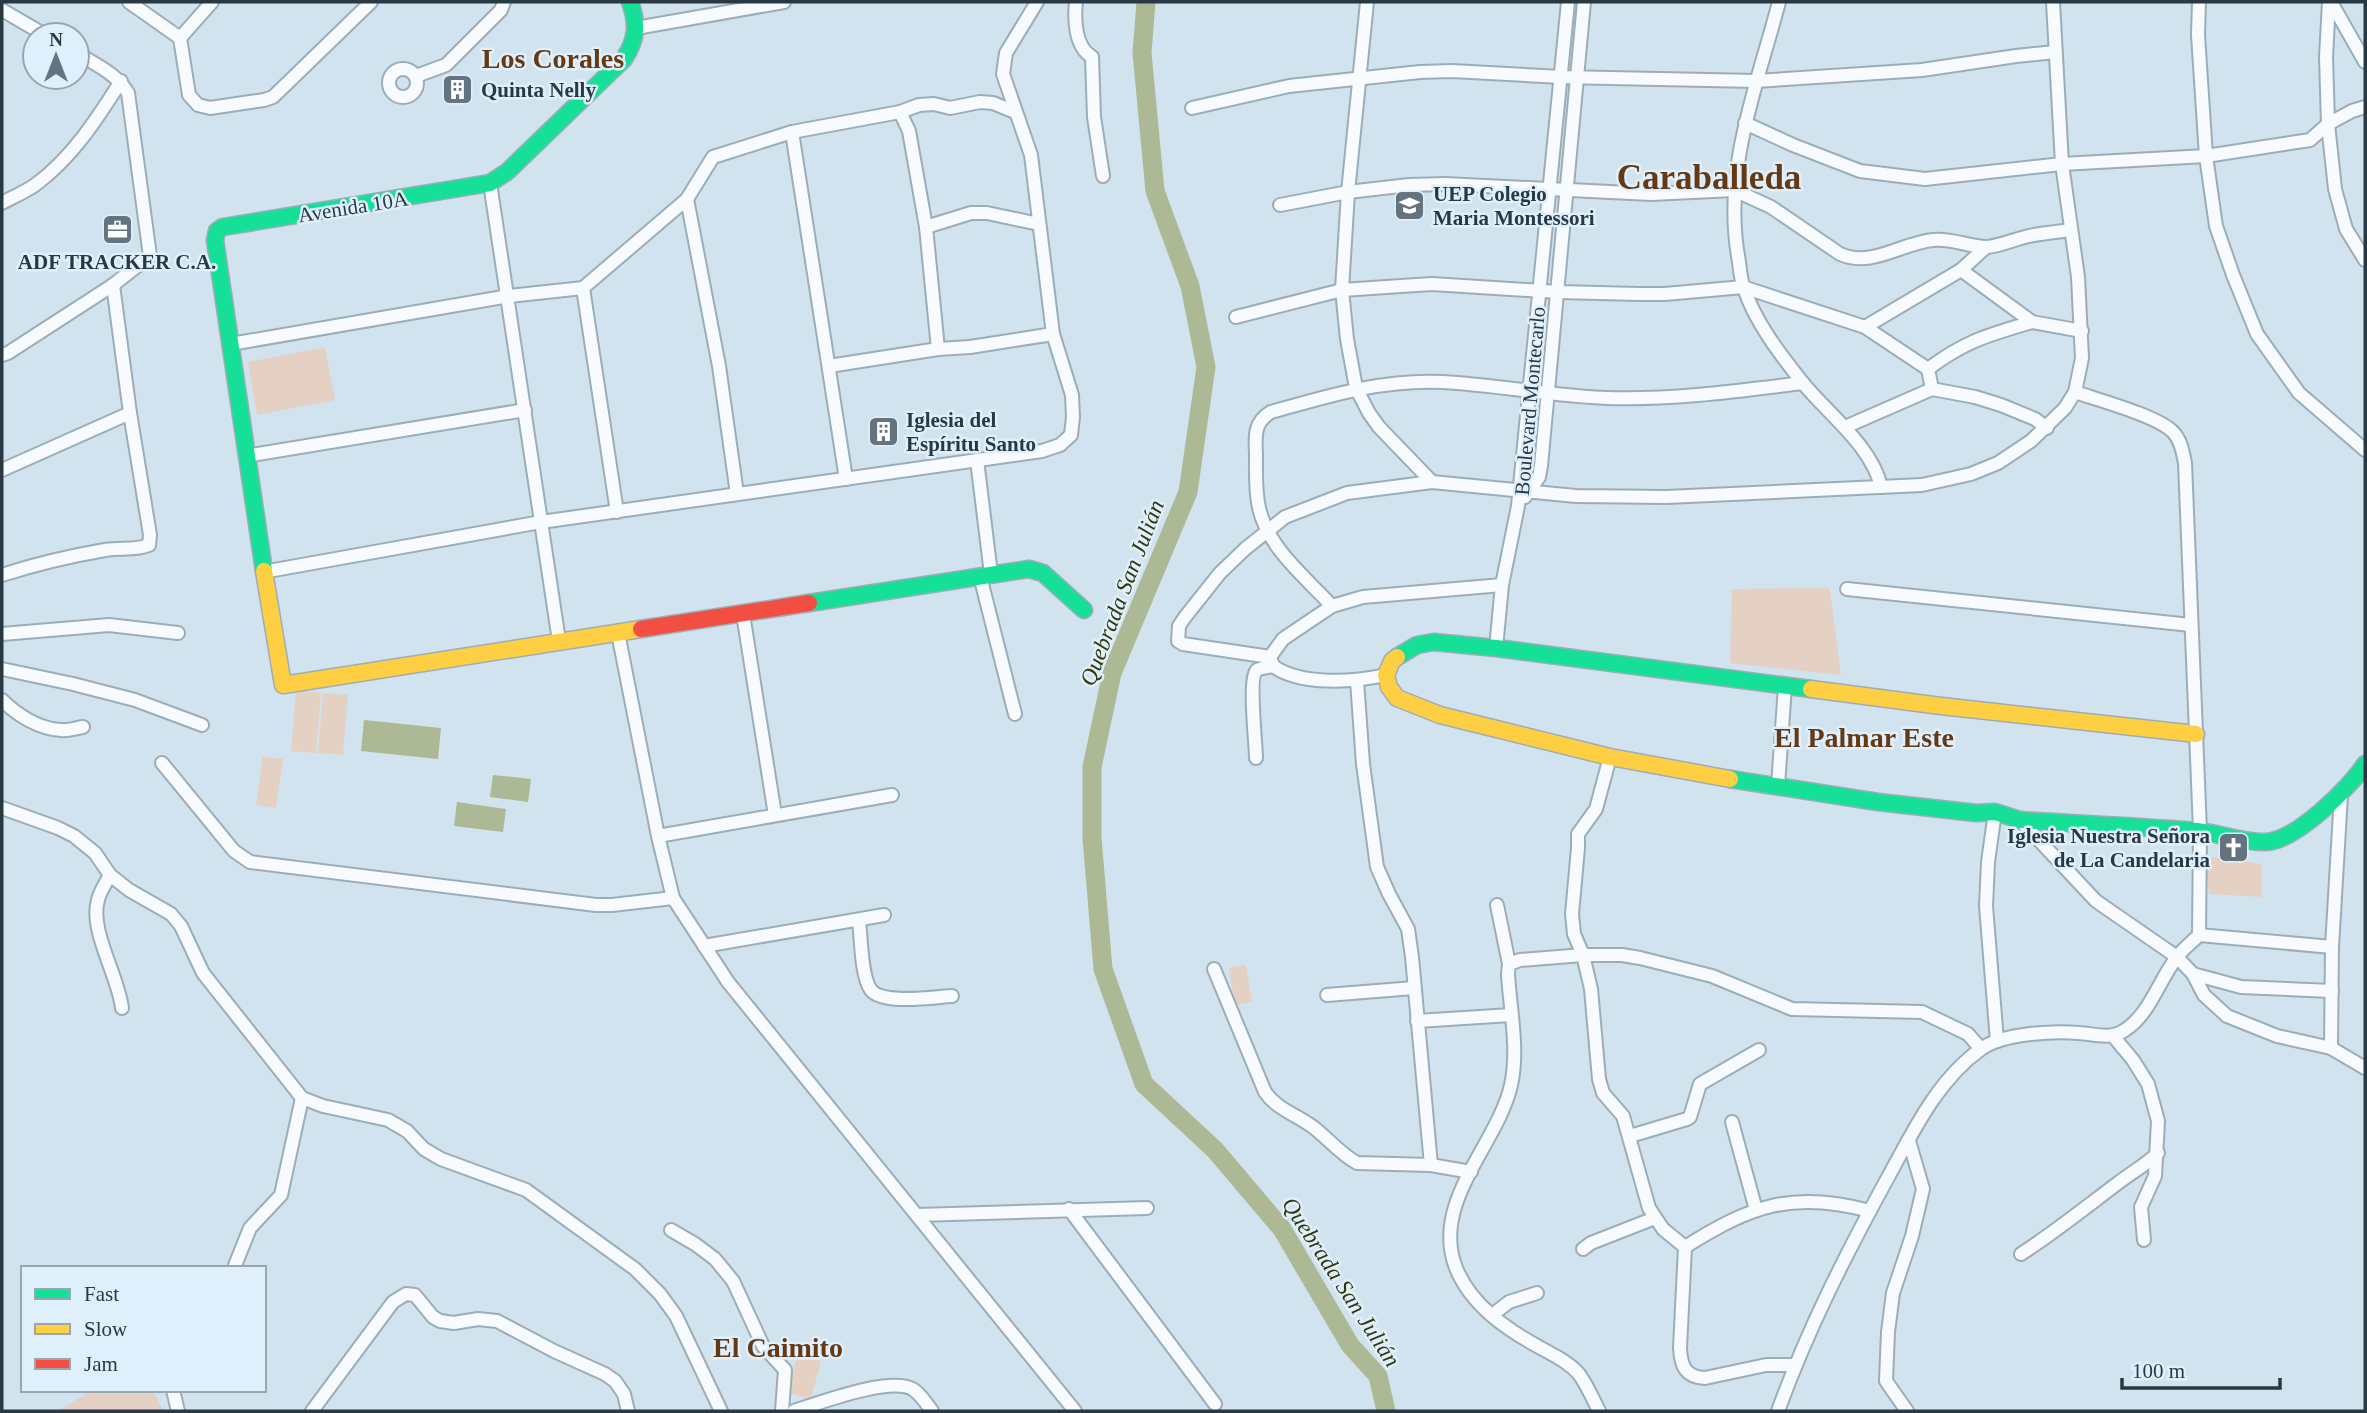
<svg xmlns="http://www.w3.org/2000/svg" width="2367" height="1413" font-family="'Times New Roman',serif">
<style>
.green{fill:#e5d1c3}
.water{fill:#adb994}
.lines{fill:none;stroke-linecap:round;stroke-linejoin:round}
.river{stroke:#adb994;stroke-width:19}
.street-casing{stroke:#9dadb7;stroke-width:16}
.fast-casing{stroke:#9dadb7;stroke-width:19}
.slow-casing{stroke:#9dadb7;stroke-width:19}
.jam-casing{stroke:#9dadb7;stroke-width:19}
.street{stroke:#f8fbfd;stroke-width:12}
.fast{stroke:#16e098;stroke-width:16}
.slow{stroke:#ffcf43;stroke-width:16}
.jam{stroke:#f24e42;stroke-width:16}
.labels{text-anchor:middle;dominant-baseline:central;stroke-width:5;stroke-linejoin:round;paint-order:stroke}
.poi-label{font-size:21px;font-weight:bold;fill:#283944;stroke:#dff0fc;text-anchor:start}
.street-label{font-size:21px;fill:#283944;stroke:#dff0fc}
.water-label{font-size:23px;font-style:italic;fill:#32380a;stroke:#dff0fc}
.district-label{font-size:28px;font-weight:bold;fill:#653914;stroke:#dff0fc}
.town-label{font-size:35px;font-weight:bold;fill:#653914;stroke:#dff0fc}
</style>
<rect width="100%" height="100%" fill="#d1e3ef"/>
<!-- green -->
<g class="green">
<polygon points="325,347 335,400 257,415 248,362"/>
<polygon points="1828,588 1830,591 1841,675 1730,663 1732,589"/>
<polygon points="296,690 321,693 316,753 291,751"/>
<polygon points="323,693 348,695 343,755 318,753"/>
<polygon points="263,756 283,759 276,808 256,805"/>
<polygon points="2204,856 2262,864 2261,897 2209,894"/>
<polygon points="1246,965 1252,1002 1235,1005 1229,968"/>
<polygon points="797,1355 821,1361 811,1399 788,1393"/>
<polygon points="92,1390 152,1390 164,1411 58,1411"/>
</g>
<!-- water -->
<g class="water">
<polygon points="364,720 441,728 438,759 361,751"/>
<polygon points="493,775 531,779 528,802 490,797"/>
<polygon points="457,802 506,809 503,832 454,826"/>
</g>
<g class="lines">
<!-- river -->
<polyline class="river" points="1146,2 1142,53 1155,191 1190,286 1206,367 1188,492 1112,673 1092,767 1092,838 1103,969 1144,1084 1215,1150 1282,1229 1350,1345 1378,1376 1386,1411"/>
<defs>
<g id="street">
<polyline points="129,2 180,38 189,95 198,105 210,108 264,100 273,97 371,2"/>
<path d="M1076 2C1074 20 1075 47 1092 57L1094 117 1103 176"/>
<polyline points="1367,2 1348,192 1342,290 1347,339 1356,388 1369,413 1379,427 1432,482"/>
<path d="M1779 2C1757 86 1723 168 1738 256 1740 266 1740 278 1744 288 1755 322 1780 354 1802 382 1828 414 1872 446 1881 487"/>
<polyline points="2199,2 2198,35 2206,156 2216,226 2233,275 2257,334 2299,393 2365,450"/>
<polyline points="2329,2 2326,57 2328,124 2335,189 2346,229 2365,260"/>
<polyline points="2331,2 2365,62"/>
<polyline points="2,10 45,35"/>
<polyline points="636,28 784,2"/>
<polyline points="180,38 212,2"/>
<circle cx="403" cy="83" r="14"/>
<polyline points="416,76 446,65 501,10 504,2"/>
<polyline points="1192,108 1289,86 1420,72 1452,71 1561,77 1756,81 1922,70 2016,56 2055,52"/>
<polyline points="900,112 919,105 934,104 950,108 980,102 993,103 1015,112"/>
<polyline points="1745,123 1793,145 1860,171 1925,179 2062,164 2206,156 2310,140 2328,124 2352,111 2365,107"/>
<polyline points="792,132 846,479"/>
<polyline points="490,183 559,641"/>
<polyline points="687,199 719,366 737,494"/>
<path d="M2 203C13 197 25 192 35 185 72 158 97 119 121 81"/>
<path d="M1280 205 1348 192 1409 185 1445 184 1651 194 1734 190 1771 207 1840 254C1872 268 1901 243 1933 240 1952 238 1969 247 1987 247 2000 246 2015 239 2029 236 2043 233 2057 232 2071 230"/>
<polyline points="926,227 971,213 987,213 1039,224"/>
<polyline points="1961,270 2032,322 2082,331"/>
<polyline points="583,288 617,512"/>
<polyline points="1236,317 1342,290 1401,286 1432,284 1558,292 1639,294 1665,294 1743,287 1865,327 1928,369 1932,389"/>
<polyline points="1865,327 1961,270 1986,247"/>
<polyline points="231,344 509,296 583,288 687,199 713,157 792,132 900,112 909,131 926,227 938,349"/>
<path d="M2 355 8 353 113 285 150 256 128 93C116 73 96 65 77 53"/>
<polyline points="829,366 938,349 970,347 1053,334"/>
<path d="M1928 369C1965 341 1988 335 2032 322"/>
<path d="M2075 392C2098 400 2158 416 2173 432 2181 440 2183 453 2185 463L2200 831 2199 935"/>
<polyline points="1845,427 1932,389 1975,397 2001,405 2035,419 2047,428"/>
<polyline points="246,456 525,410"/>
<polyline points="977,460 991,574"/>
<polyline points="2,470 130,413"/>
<polyline points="1525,497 1539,477 1541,466 1584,2"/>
<polyline points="263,572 541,522 1042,451 1060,445 1071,435 1073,417 1072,395 1053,334 1031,155 1003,74 1006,53 1037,2"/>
<path d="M2 575C36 564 70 556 105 550 120 547 135 551 149 545L150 535 130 413 113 285"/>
<polyline points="980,576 1015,714"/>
<polyline points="1847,589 2191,625"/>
<path d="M1332 606C1305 577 1268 548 1259 508 1255 490 1256 472 1256 454 1255 436 1254 422 1271 412 1328 396 1382 379 1443 382 1498 385 1552 396 1607 398 1673 400 1738 391 1803 383"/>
<polyline points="743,614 775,815"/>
<polyline points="618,633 658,836 673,898 728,982 1075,1411"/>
<polyline points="2,634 109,625 178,633"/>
<polyline points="1496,648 1502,585 1518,506 1568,2"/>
<polyline points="1270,657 1183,644 1178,641 1179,626 1185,617 1220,573 1245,549 1285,517 1347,493 1432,482 1576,496 1667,497 1922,485 1971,474 1998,463 2031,441 2065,408 2075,392 2082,358 2078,277 2062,164 2053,2"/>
<polyline points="2,669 73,684 135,700 202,725"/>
<path d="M1386 675C1353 682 1301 686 1273 666L1270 657 1283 639 1332 606 1363 597 1502 585"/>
<polyline points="1357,681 1363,764 1377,867 1389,894 1408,929 1412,957 1431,1165"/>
<path d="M2 700C17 715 39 729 61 730 68 731 76 728 83 727"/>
<path d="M1610 757 1596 809 1578 834V848L1572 914 1574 934 1583 955 1591 989 1599 1079 1603 1093 1623 1116 1649 1208 1663 1229 1685 1247 1680 1348C1681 1366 1685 1377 1705 1378L1766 1365H1795"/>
<path d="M1256 758C1256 744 1248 677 1257 670 1260 668 1269 667 1273 666"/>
<polyline points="162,763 234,851 250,862 596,905 612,905 673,898"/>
<polyline points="1778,786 1785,686"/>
<polyline points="2,808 58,828 74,836 95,853 110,875 129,890 171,914 181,926 203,973 302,1098 323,1106 388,1120 407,1131 424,1149 441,1159 526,1190 635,1269 660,1294 676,1316 721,1411"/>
<polyline points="1995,812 1988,862 1986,906 1997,1041"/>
<polyline points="2020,820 2096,901 2177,957 2193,974 2204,995 2227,1016 2277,1036 2331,1048 2365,1068"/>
<polyline points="658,836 892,795"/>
<path d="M110 875C106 883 100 891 98 900 89 930 118 975 122 1008"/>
<path d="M1497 905 1509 964 1508 974C1510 1009 1519 1050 1511 1085 1498 1144 1430 1202 1456 1268 1471 1305 1506 1329 1539 1347 1553 1355 1569 1362 1579 1374 1587 1385 1593 1399 1599 1411"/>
<path d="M859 920C861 936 861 977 871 990 883 1005 934 997 952 996"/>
<polyline points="704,946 884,915"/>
<polyline points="1509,964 1520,960 1583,955 1622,955 1640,958 1712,976 1792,1009 1922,1012 1968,1034 1981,1049"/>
<path d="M1214 969 1265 1092C1278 1111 1301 1116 1318 1131 1331 1142 1342 1155 1357 1163L1431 1165 1471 1172"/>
<polyline points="2193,974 2241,987 2332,991"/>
<polyline points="1327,995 1414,988"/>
<polyline points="1417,1021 1511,1015"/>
<polyline points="2113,1036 2133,1060 2148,1084 2158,1121 2155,1176 2141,1207 2144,1240"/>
<polyline points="2331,1048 2332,947 2341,795"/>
<polyline points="1732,1122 1756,1210"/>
<polyline points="1630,1136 1687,1119 1690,1117 1700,1084 1759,1050"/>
<polyline points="1069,1209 1215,1404"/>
<polyline points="917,1215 1147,1208"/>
<polyline points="671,1230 695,1244 715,1259 733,1281 763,1346 785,1370 782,1411"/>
<path d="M1685 1247C1750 1206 1792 1190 1870 1211"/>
<polyline points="1583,1249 1591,1243 1655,1218"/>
<path d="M2021 1254C2055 1232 2086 1207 2118 1183 2132 1172 2146 1165 2158 1153"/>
<polyline points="234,1268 250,1228 281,1195 302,1098"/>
<polyline points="1492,1315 1509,1302 1537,1293"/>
<polyline points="173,1390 178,1411"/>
<polyline points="312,1411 393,1302 406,1294 415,1295 433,1317 440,1321 454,1323 478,1319 497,1321 554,1351 605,1374 615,1381 624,1394 628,1411"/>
<path d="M794 1411C819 1403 893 1375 914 1390 921 1395 927 1404 932 1411"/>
<path d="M1778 1411C1807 1331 1845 1256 1886 1181 1912 1134 1936 1081 1981 1049 2003 1033 2053 1031 2079 1033 2095 1034 2111 1040 2125 1030 2150 1014 2159 980 2177 957 2183 949 2192 942 2199 935L2332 947"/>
<polyline points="1907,1411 1886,1381 1888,1332 1893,1293 1912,1236 1923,1189 1909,1141"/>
</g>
<g id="fast">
<path d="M264 571 215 240 217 231 223 227 490 183 507 172 624 59C637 39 638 24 630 2"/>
<polyline points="809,603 1029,569 1043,573 1084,610"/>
<polyline points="1397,657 1417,645 1434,642 1496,648 1811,689"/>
<path d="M1730 779 1878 802 1976 813 1995 812 2020 820C2079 824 2138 826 2197 831 2218 833 2246 843 2266 842 2295 841 2350 788 2365 764"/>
</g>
<g id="slow">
<polyline points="264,571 283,685 641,629"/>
<polyline points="1397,657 1392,661 1386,675 1389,687 1397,698 1440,715 1610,757 1730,779"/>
<polyline points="1811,689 1941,706 2196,734"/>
</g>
<polyline id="jam" points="641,629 809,603"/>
</defs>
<!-- street casing -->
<use href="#street" class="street-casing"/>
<!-- fast casing -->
<use href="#fast" class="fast-casing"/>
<!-- slow casing -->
<use href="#slow" class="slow-casing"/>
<!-- jam casing -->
<use href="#jam" class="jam-casing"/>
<!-- street -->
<use href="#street" class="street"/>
<!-- fast -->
<use href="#fast" class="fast"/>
<!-- slow -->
<use href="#slow" class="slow"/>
<!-- jam -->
<use href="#jam" class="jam"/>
</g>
<!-- icons -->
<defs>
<symbol id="building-square" viewBox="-11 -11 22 22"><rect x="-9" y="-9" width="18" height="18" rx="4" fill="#637480" stroke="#dff0fc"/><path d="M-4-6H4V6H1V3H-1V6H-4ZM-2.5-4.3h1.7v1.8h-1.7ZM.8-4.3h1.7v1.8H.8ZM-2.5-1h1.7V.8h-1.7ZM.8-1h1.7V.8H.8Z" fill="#fff"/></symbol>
<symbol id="school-square" viewBox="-11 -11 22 22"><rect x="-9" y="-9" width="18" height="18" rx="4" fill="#637480" stroke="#dff0fc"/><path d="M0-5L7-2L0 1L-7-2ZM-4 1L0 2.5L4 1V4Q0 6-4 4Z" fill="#fff"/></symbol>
<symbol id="office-square" viewBox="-11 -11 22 22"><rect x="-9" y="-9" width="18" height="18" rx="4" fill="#637480" stroke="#dff0fc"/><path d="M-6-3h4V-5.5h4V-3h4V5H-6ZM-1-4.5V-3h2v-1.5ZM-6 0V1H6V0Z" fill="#fff"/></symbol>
<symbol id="church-square" viewBox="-11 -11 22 22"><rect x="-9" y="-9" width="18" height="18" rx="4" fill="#637480" stroke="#dff0fc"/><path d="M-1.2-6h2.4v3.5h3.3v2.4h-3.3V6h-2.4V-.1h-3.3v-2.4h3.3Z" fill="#fff"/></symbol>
</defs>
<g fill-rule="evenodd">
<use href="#building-square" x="440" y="72" width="35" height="35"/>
<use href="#school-square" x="1392" y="188" width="35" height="35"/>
<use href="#office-square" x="100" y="212" width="35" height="35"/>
<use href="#building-square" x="866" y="414" width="35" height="35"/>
<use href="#church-square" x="2216" y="830" width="35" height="35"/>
</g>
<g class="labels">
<!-- poi labels -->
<g class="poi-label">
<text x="481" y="90">Quinta Nelly</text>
<text x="1433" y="194">UEP Colegio<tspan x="1433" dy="24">Maria Montessori</tspan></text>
<text x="117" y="262" text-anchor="middle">ADF TRACKER C.A.</text>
<text x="906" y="420">Iglesia del<tspan x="906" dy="24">Espíritu Santo</tspan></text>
<text x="2210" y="836" text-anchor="end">Iglesia Nuestra Señora<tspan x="2210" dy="24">de La Candelaria</tspan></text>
</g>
<!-- street labels -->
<g class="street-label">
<text transform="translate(353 207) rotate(-9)">Avenida 10A</text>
<text transform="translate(1530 401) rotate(-85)">Boulevard Montecarlo</text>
</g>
<!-- water labels -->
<g class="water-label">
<text transform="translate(1122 593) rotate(-69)">Quebrada San Julián</text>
<text transform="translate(1341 1282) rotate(57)">Quebrada San Julián</text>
</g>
<!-- district labels -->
<g class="district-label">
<text x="553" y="58">Los Corales</text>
<text x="1864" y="737">El Palmar Este</text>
<text x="778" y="1347">El Caimito</text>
</g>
<!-- town labels -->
<g class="town-label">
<text x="1709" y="177">Caraballeda</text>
</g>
</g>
<!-- border -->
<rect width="2367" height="1413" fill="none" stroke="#283944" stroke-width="7"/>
<!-- legend -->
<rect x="21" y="1266" width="245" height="126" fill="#dff0fc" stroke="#96a7b2" stroke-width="2"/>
<rect x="35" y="1289" width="35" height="10" fill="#16e098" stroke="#96a7b2" stroke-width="2"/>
<text x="84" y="1301" font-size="21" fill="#283944">Fast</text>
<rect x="35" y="1324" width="35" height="10" fill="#ffcf43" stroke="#96a7b2" stroke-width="2"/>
<text x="84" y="1336" font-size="21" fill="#283944">Slow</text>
<rect x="35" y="1359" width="35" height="10" fill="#f24e42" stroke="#96a7b2" stroke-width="2"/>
<text x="84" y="1371" font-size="21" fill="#283944">Jam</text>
<!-- north arrow -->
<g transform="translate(56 56)"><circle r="33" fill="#dff0fc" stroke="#96a7b2" stroke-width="2"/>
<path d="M0-5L12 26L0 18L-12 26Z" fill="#637480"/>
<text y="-10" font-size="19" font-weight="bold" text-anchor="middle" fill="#283944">N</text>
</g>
<!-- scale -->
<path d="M2122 1378v10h158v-10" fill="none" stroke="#283944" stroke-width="3.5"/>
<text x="2132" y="1378" font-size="21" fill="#283944" stroke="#dff0fc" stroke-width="5" paint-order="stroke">100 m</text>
</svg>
